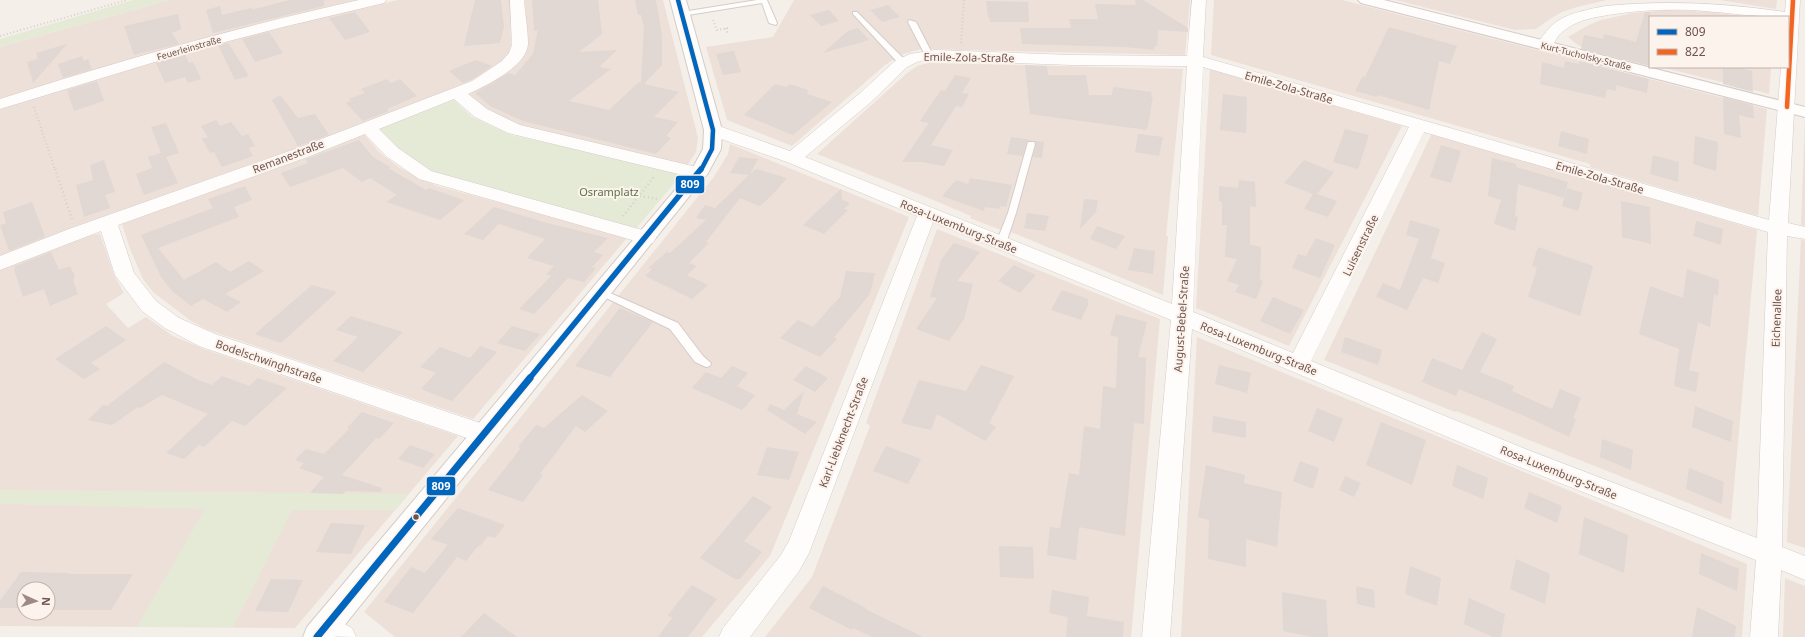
<svg xmlns="http://www.w3.org/2000/svg" width="1805" height="637" font-family="'Noto Sans',sans-serif">
<style>
.residential{fill:#ede0d8;fill-rule:evenodd}
.green{fill:#e5ead6}
.building{fill:#e1d7d3}
.lines{fill:none;stroke-linecap:round;stroke-linejoin:round}
.service-casing{stroke:#d4ccc9;stroke-width:2}
.minor-casing{stroke:#d4ccc9;stroke-width:1}
.secondary-casing{stroke:#d4cbc7;stroke-width:2}
.path-far1{stroke:#d6cecb;stroke-width:2;stroke-dasharray:1 2.5;stroke-linecap:butt}
.path{stroke:#d6cecb;stroke-width:2.5;stroke-dasharray:1 3;stroke-linecap:butt}
.service{fill:#fefdfc;fill-rule:evenodd}
.minor{fill:#fefdfc;fill-rule:evenodd}
.secondary{fill:#fefdfc;fill-rule:evenodd}
.bus-1-far2-casing{stroke:#fcf3ec;stroke-width:7}
.bus-1-far1-casing{stroke:#fcf3ec;stroke-width:8}
.bus-1-casing{stroke:#fcf3ec;stroke-width:10}
.bus-2-casing{stroke:#fcf3ec;stroke-width:7}
.bus-1-far2{stroke:#0065bd;stroke-width:4.5}
.bus-1-far1{stroke:#0065bd;stroke-width:5.5}
.bus-1{stroke:#0065bd;stroke-width:7}
.bus-2{stroke:#f26522;stroke-width:4.5}
.bus-dot{fill:#6f544e;stroke:#fcf3ec;stroke-width:1.5}
.labels{text-anchor:middle;dominant-baseline:central;stroke-width:4;stroke-linejoin:round;paint-order:stroke}
.far-street-label{font-size:9px;fill:#6f544e;stroke:#fcf3ec}
.street-label{font-size:11px;fill:#6f544e;stroke:#fcf3ec}
.park-label{font-size:11px;fill:#5d7348;stroke:#fcf3ec}
.line-badge{stroke:#fcf3ec;stroke-width:1.5}
.badge-label{font-size:11px;text-anchor:middle;font-weight:bold;fill:#fff}
</style>
<rect width="100%" height="100%" fill="#f5efea"/>
<!-- residential -->
<g class="residential">
<polygon points="169,0 363,0 0,100 0,47"/>
<polygon points="398,0 510,0 511,46 508,55 503,61 481,76 468,82 365,124 71,228 0,256 0,108 254,33"/>
<polygon points="525,0 663,0 698,138 696,152 686,167 519,126 477,104 469,94 506,72 527,47"/>
<polygon points="794,0 1190,0 1185,55 921,49 901,55 885,65 792,146 727,120 706,47 773,37"/>
<polygon points="1214,0 1342,0 1767,109 1758,216 1590,167 1590,164 1211,55"/>
<polygon points="1395,0 1607,0 1577,7 1562,12 1550,19 1536,29 1515,30"/>
<polygon points="1720,0 1777,0 1776,9"/>
<polygon points="1669,10 1710,12 1753,17 1650,17 1650,64 1579,46 1568,37 1589,25 1601,20 1633,13"/>
<polygon points="928,63 1183,69 1166,236 1168,236 1163,295 1011,232 1011,234 970,218 971,216 931,199 817,154 906,74 917,66"/>
<polygon points="1661,67 1771,67 1769,94"/>
<polygon points="1210,69 1402,126 1289,346 1196,308"/>
<polygon points="1805,119 1805,226 1801,225"/>
<polygon points="1432,133 1757,230 1731,520 1456,411 1455,412 1324,360"/>
<polygon points="364,134 379,152 400,168 437,186 628,237 473,419 208,330 191,321 153,292 143,279 130,249 122,224"/>
<polygon points="730,144 909,217 770,556 702,637 395,637 364,612 713,178 728,154"/>
<polygon points="937,229 1160,319 1131,637 765,637 812,577 870,426 866,423"/>
<path d="M100 234 114 275 124 293 106 304 128 328 146 317 173 336 204 349 458 436 295 628 0 626V270L91 235ZM24 589H48V613H24Z"/>
<polygon points="1801,239 1805,241 1805,548 1787,542"/>
<polygon points="1197,337 1747,564 1742,637 1181,637"/>
<polygon points="1785,578 1805,586 1805,637 1783,637"/>
</g>
<!-- green -->
<g class="green">
<polygon points="133,0 169,0 0,47 0,39"/>
<polygon points="454,100 472,117 511,135 683,173 634,231 430,173 397,152 378,132 379,128"/>
<polygon points="0,490 409,494 395,510 292,510 233,627 137,627 205,509 0,504"/>
</g>
<!-- building -->
<g class="building">
<polygon points="290,0 324,0 324,6 213,33 206,10 220,6 222,15 251,8 255,10 255,9"/>
<polygon points="475,0 501,0 504,27 500,43 464,46"/>
<polygon points="532,0 598,0 602,34 579,52 617,50 599,67 611,69 569,101 609,110 639,82 641,83 644,26 641,15 638,15 635,0 656,0 662,35 662,65 644,84 679,92 654,117 678,122 666,136 671,138 656,154 523,121 490,106 475,93 509,73 515,75 533,54 538,30 534,31"/>
<polygon points="1135,0 1143,0 1188,28 1188,32 1158,30 1157,46 1155,46 1154,50 1125,47 1022,44 1020,28 1071,28 1069,19 1098,19 1095,4 1136,5"/>
<polygon points="986,1 1028,2 1029,22 990,22 989,17 988,17"/>
<polygon points="888,5 900,17 882,22 870,10"/>
<polygon points="829,10 839,21 821,26 810,15"/>
<polygon points="355,12 370,32 345,40 329,18"/>
<polygon points="1645,12 1650,12 1650,66 1581,49 1584,35 1603,39 1604,34 1636,42"/>
<polygon points="178,14 181,29 172,33 179,44 134,55 124,26"/>
<polygon points="1389,27 1457,46 1450,64 1439,61 1429,110 1378,95 1377,97 1355,91 1363,76 1365,77"/>
<polygon points="858,28 869,40 823,53 848,31"/>
<polygon points="269,32 283,53 255,62 242,39"/>
<polygon points="228,43 249,76 235,80 218,45"/>
<polygon points="67,44 47,67 33,83 27,62 38,59 36,53"/>
<polygon points="734,51 741,72 723,75 716,54"/>
<polygon points="185,54 189,63 193,62 201,79 188,83 185,77 165,83 156,63"/>
<polygon points="82,56 84,61 88,59 92,69 63,78 58,64"/>
<polygon points="476,60 492,66 471,80 463,83 449,71"/>
<polygon points="1565,61 1579,64 1579,61 1649,79 1647,93 1616,85 1616,91 1607,89 1605,98 1540,84 1542,62 1564,68"/>
<polygon points="1025,65 1047,66 1048,75 1086,75 1089,95 1112,95 1113,87 1152,92 1151,97 1153,97 1147,130 1030,114"/>
<polygon points="1723,67 1737,67 1752,71 1753,92 1723,84"/>
<polygon points="955,75 971,78 962,93 969,94 962,107 956,106 931,145 953,150 944,166 922,162 902,162 929,123 920,121 941,90 945,91"/>
<polygon points="387,79 391,83 400,79 417,96 387,109 389,111 363,121 346,103 351,101 349,99 365,93 361,89"/>
<polygon points="97,81 104,101 74,111 67,90"/>
<polygon points="775,84 786,87 790,84 808,90 807,94 832,102 793,135 744,115"/>
<polygon points="1223,94 1247,97 1246,133 1220,130"/>
<polygon points="280,95 298,118 315,114 329,135 298,146 272,100"/>
<polygon points="1723,97 1753,105 1754,119 1739,115 1741,138 1724,134"/>
<polygon points="216,120 220,126 231,122 242,136 248,134 255,146 249,148 253,156 222,167 214,152 210,153 202,139 208,137 201,126"/>
<polygon points="166,123 179,153 166,157 178,183 144,195 136,174 152,168 148,157 161,153 151,127"/>
<polygon points="1345,129 1369,135 1358,169 1333,162"/>
<polygon points="1561,131 1589,139 1587,154 1558,146"/>
<polygon points="1138,134 1163,137 1159,156 1135,152"/>
<polygon points="1695,136 1718,142 1716,171 1693,164"/>
<polygon points="1011,137 1044,142 1042,158 1033,157 1036,144 1034,140 1027,141 1023,156 1007,154"/>
<polygon points="359,140 373,157 390,167 388,168 426,190 429,188 464,200 440,220 386,202 397,195 370,178 362,182 343,168 290,187 281,173 308,163 306,159"/>
<polygon points="1441,145 1461,151 1451,183 1430,177"/>
<polygon points="1653,155 1679,162 1678,182 1650,174"/>
<polygon points="739,157 758,159 750,174 756,169 787,178 773,194 760,206 740,198 706,242 709,243 689,263 697,266 687,275 708,285 692,299 645,276 652,269 648,268 667,252 670,253 706,220 696,218 705,205 715,208 749,175 730,173"/>
<polygon points="1492,158 1516,164 1516,167 1568,182 1564,198 1518,184 1515,216 1518,217 1515,231 1494,224 1501,200 1488,196"/>
<polygon points="104,160 115,192 105,195 110,208 84,217 76,185 93,180 90,165"/>
<polygon points="1304,160 1334,172 1317,194 1337,201 1328,217 1304,209 1313,194 1284,183"/>
<polygon points="970,178 1012,185 1006,207 1000,206 999,209 985,207 984,211 942,196 956,180 968,184"/>
<polygon points="1239,180 1255,182 1256,207 1250,206 1250,245 1261,247 1260,280 1263,281 1256,299 1235,292 1239,285 1227,281 1237,259 1225,257 1227,225 1222,225 1222,202 1219,201 1219,186 1238,188"/>
<polygon points="245,186 252,200 234,207 239,217 158,248 184,280 216,262 230,272 249,261 264,271 225,294 241,302 227,312 203,299 191,306 172,291 161,277 141,235 213,208 208,199"/>
<polygon points="1567,188 1583,193 1578,211 1562,206"/>
<polygon points="841,189 842,200 850,203 844,209 848,210 824,234 803,225"/>
<polygon points="1084,199 1098,200 1096,212 1080,229"/>
<polygon points="1621,201 1650,207 1651,244 1622,237"/>
<polygon points="32,202 45,237 9,251 0,225 6,223 3,212"/>
<polygon points="494,207 547,223 608,238 594,252 603,255 592,267 596,268 584,282 568,278 534,314 519,309 551,276 546,274 554,266 527,258 545,239 499,224 483,240 464,234"/>
<polygon points="1027,213 1049,216 1045,231 1024,228"/>
<polygon points="1410,220 1440,229 1431,258 1445,263 1438,283 1423,278 1407,310 1376,297 1383,283 1400,290 1419,239 1406,235"/>
<polygon points="1696,221 1723,229 1721,245 1693,236"/>
<polygon points="1097,226 1125,236 1116,249 1090,239"/>
<polygon points="1316,238 1335,245 1320,278 1292,268 1298,254 1306,256"/>
<polygon points="954,243 980,252 957,281 973,284 964,319 949,341 916,329 937,298 930,297 941,260"/>
<polygon points="1538,247 1593,266 1580,316 1528,297 1537,268 1532,266"/>
<polygon points="1134,248 1155,251 1153,274 1128,270"/>
<polygon points="51,252 59,270 70,266 75,277 73,280 78,294 50,306 44,289 23,297 14,269 15,268 15,266"/>
<polygon points="1014,265 1036,275 1020,293 998,281"/>
<polygon points="1687,269 1719,280 1718,296 1714,294 1710,327 1698,322 1689,370 1699,373 1696,392 1674,386 1679,349 1639,334 1650,286 1683,298"/>
<polygon points="846,271 875,273 870,294 834,337 837,339 820,357 780,338 798,320 813,327 840,297"/>
<polygon points="312,285 337,292 281,343 255,334"/>
<polygon points="1062,290 1088,299 1088,305 1081,320 1051,310"/>
<polygon points="1273,297 1304,310 1290,334 1260,321"/>
<polygon points="620,308 653,322 610,377 575,366"/>
<polygon points="1116,314 1147,322 1138,357 1146,358 1144,424 1134,423 1125,536 1079,527 1076,560 1047,555 1050,527 1060,528 1069,473 1079,475 1084,426 1100,429 1103,386 1116,388 1118,337 1110,335"/>
<polygon points="351,316 403,332 363,372 333,361 358,337 336,330"/>
<polygon points="106,326 126,340 91,363 100,369 84,379 55,359"/>
<polygon points="512,326 540,334 525,351 497,343"/>
<polygon points="1482,332 1497,339 1480,372 1514,386 1512,391 1552,409 1560,389 1581,398 1573,418 1576,419 1569,437 1527,417 1459,389 1456,396 1422,382 1432,358 1462,370"/>
<polygon points="1345,337 1382,350 1378,365 1341,352"/>
<polygon points="480,346 497,352 452,401 421,389 436,373 420,367 440,347 470,358"/>
<polygon points="164,362 198,380 212,385 222,376 249,386 258,378 287,388 245,426 232,421 204,447 199,445 184,459 166,453 208,414 162,395 140,408 138,407 112,425 88,420 103,405 107,406"/>
<polygon points="981,365 1014,376 989,423 996,427 985,441 937,414 931,430 901,423 919,380 966,391"/>
<polygon points="1219,365 1251,373 1247,393 1215,384"/>
<polygon points="732,366 748,373 737,386 755,395 742,410 692,388 706,372 721,378"/>
<polygon points="806,366 828,378 815,392 793,380"/>
<polygon points="804,391 797,414 817,422 805,434 767,410 770,404 784,410"/>
<polygon points="582,395 608,411 585,432 576,426 540,474 543,475 523,502 488,490 521,448 518,447 536,425 544,428"/>
<polygon points="1695,406 1733,421 1731,442 1692,427"/>
<polygon points="1317,408 1343,419 1334,442 1308,431"/>
<polygon points="362,412 394,423 379,439 376,438 342,475 382,488 381,492 346,491 342,494 310,493 324,477 299,468 304,463 295,460 306,449 324,454 349,429 347,428"/>
<polygon points="1213,416 1246,422 1246,438 1212,432"/>
<polygon points="1381,422 1426,440 1412,485 1366,465"/>
<polygon points="1602,439 1633,450 1631,470 1600,457"/>
<polygon points="410,445 435,454 423,468 398,459"/>
<polygon points="886,446 921,459 908,484 873,471"/>
<polygon points="767,447 799,452 789,480 757,475"/>
<polygon points="1300,461 1319,468 1313,489 1293,481"/>
<polygon points="1206,465 1245,475 1244,483 1282,492 1277,547 1246,539 1246,567 1208,559 1209,520 1198,517"/>
<polygon points="1457,465 1488,478 1483,499 1452,486"/>
<polygon points="1689,468 1724,482 1722,504 1686,489"/>
<polygon points="1345,476 1361,483 1354,497 1339,490"/>
<polygon points="1529,492 1562,506 1557,523 1524,508"/>
<polygon points="753,496 772,507 744,541 762,552 740,579 735,579 700,558"/>
<polygon points="458,508 505,525 495,538 488,536 480,546 478,546 466,561 457,557 413,613 384,602 411,567 425,573 448,545 431,539"/>
<polygon points="1584,517 1628,535 1624,573 1579,554"/>
<polygon points="331,523 365,525 351,554 316,552"/>
<polygon points="999,546 1033,547 1034,579 1000,577"/>
<polygon points="1701,553 1739,569 1737,591 1699,574"/>
<polygon points="1516,559 1550,574 1545,604 1510,589"/>
<polygon points="1410,566 1441,578 1437,606 1405,594"/>
<polygon points="21,572 69,573 69,574 133,574 111,610 48,610 48,589 24,589 24,608 0,608 0,601"/>
<polygon points="271,579 303,580 288,612 255,611"/>
<polygon points="692,585 717,599 688,637 658,637 672,618 668,615"/>
<polygon points="823,586 866,608 865,609 923,637 872,637 853,628 852,630 809,608"/>
<polygon points="1356,586 1374,590 1375,608 1357,604"/>
<polygon points="1052,590 1089,597 1087,616 1124,622 1123,637 1066,637 1068,617 1049,613"/>
<polygon points="1282,592 1326,600 1328,637 1312,637 1283,631"/>
<polygon points="1469,598 1505,614 1501,637 1493,637 1464,624"/>
<polygon points="1697,607 1736,626 1735,637 1692,637"/>
<polygon points="484,613 517,637 461,637"/>
</g>
<g class="lines">
<defs>
<g id="service">
<polygon points="757,0 767,0 777,23 776,25 769,23 762,3 682,16 678,14 682,12"/>
<polygon points="853,12 857,12 906,61 906,65 900,65 853,14"/>
<polygon points="909,20 916,22 933,55 932,57 929,57 925,55 908,22"/>
<polygon points="1028,142 1034,142 1035,144 1016,213 1006,243 1004,245 998,245 996,243 1008,213"/>
<polygon points="601,289 678,323 703,356 711,363 710,366 706,367 695,362 670,329 598,294 596,292 598,290"/>
</g>
<g id="minor">
<path d="M359 0H386L384 3 287 26 194 50 0 109V99C118 61 238 27 359 0Z"/>
<path d="M510 0H524C525 14 528 29 528 44 527 66 486 86 468 94L487 109 520 125 705 169 708 173 705 177 699 179 508 133 475 117 454 99 379 129 398 148 431 171 653 233 656 238 653 243 646 244 419 179 386 156 365 134 310 156 118 225 134 273 156 301 179 318 215 334 492 427 496 434 492 441 484 443 476 441 199 346 165 328 142 311 115 275 101 231 0 270V256L69 229 298 148 472 81 502 61 509 53 512 45Z"/>
<path d="M1192 0H1206L1203 57 1769 220 1781 67H1788V17C1755 17 1723 12 1691 10 1659 9 1628 11 1597 17 1583 19 1569 25 1559 35 1556 39 1554 44 1550 48 1547 50 1542 49 1539 48L1536 45C1543 36 1549 26 1559 20 1573 12 1590 9 1605 6 1665 0 1725 3 1785 12L1786 0H1800L1788 223 1805 227V239L1787 236 1782 547 1805 556V580L1781 570 1778 637H1750L1756 560 1507 462 1192 329 1170 637H1142L1171 320 933 222 809 553 799 571 750 637H719L723 628 781 555 789 541 917 216 787 162 707 134 704 130 707 126 713 125 719 126 790 151 859 94 895 61 910 54 935 50 1072 55 1187 56ZM935 60 1072 65 1187 66 1172 304 805 157 871 102 907 67 919 61ZM1203 67 1409 127 1293 353 1193 312ZM1424 132 1768 232 1757 538 1523 448 1311 361Z"/>
<polygon points="325,614 352,628 356,637 315,636 311,627 315,618"/>
</g>
<g id="secondary">
<polygon points="670,0 686,0 722,130 721,149 708,173 335,637 303,637 307,627 691,171 703,149 704,130"/>
<polygon points="1358,0 1384,0 1805,107 1805,117 1361,3"/>
</g>
</defs>
<!-- service casing -->
<use href="#service" class="service-casing"/>
<!-- minor casing -->
<use href="#minor" class="minor-casing"/>
<!-- secondary casing -->
<use href="#secondary" class="secondary-casing"/>
<!-- path-far1 -->
<g class="path-far1">
<polyline points="713,20 717,30 729,28"/>
<polyline points="726,28 727,32 730,32"/>
<polyline points="0,36 127,0"/>
<polyline points="961,43 964,0"/>
<polyline points="34,107 55,170"/>
</g>
<!-- path -->
<g class="path">
<polyline points="55,169 72,219"/>
<polyline points="640,196 657,199"/>
<polyline points="623,216 654,177"/>
</g>
<!-- service -->
<use href="#service" class="service"/>
<!-- minor -->
<use href="#minor" class="minor"/>
<!-- secondary -->
<use href="#secondary" class="secondary"/>
<defs>
<polyline id="bus-1-far2" points="678,0 713,130 712,149 701,170"/>
<polyline id="bus-1-far1" points="529,379 701,169"/>
<polyline id="bus-1" points="317,637 530,378"/>
<polyline id="bus-2" points="1787,107 1793,0"/>
</defs>
<!-- bus-1-far2 casing -->
<use href="#bus-1-far2" class="bus-1-far2-casing"/>
<!-- bus-1-far1 casing -->
<use href="#bus-1-far1" class="bus-1-far1-casing"/>
<!-- bus-1 casing -->
<use href="#bus-1" class="bus-1-casing"/>
<!-- bus-2 casing -->
<use href="#bus-2" class="bus-2-casing"/>
<!-- bus-1-far2 -->
<use href="#bus-1-far2" class="bus-1-far2"/>
<!-- bus-1-far1 -->
<use href="#bus-1-far1" class="bus-1-far1"/>
<!-- bus-1 -->
<use href="#bus-1" class="bus-1"/>
<!-- bus-2 -->
<use href="#bus-2" class="bus-2"/>
</g>
<!-- markers -->
<circle class="bus-dot" cx="416" cy="517" r="3.5"/>
<g class="labels">
<!-- far-street labels -->
<g class="far-street-label">
<text transform="translate(189 48) rotate(-16)">Feuerleinstraße</text>
<text transform="translate(1586 56) rotate(14)">Kurt-Tucholsky-Straße</text>
</g>
<!-- street labels -->
<g class="street-label">
<text transform="translate(969 57) rotate(1)">Emile-Zola-Straße</text>
<text transform="translate(1289 87) rotate(16)">Emile-Zola-Straße</text>
<text transform="translate(288 156) rotate(-21)">Remanestraße</text>
<text transform="translate(1600 177) rotate(16)">Emile-Zola-Straße</text>
<text transform="translate(959 226) rotate(22)">Rosa-Luxemburg-Straße</text>
<text transform="translate(1360 245) rotate(-64)">Luisenstraße</text>
<text transform="translate(1776 318) rotate(-88)">Eichenallee</text>
<text transform="translate(1181 319) rotate(-86)">August-Bebel-Straße</text>
<text transform="translate(1259 348) rotate(22)">Rosa-Luxemburg-Straße</text>
<text transform="translate(269 361) rotate(19)">Bodelschwinghstraße</text>
<text transform="translate(843 432) rotate(-69)">Karl-Liebknecht-Straße</text>
<text transform="translate(1559 472) rotate(22)">Rosa-Luxemburg-Straße</text>
</g>
<!-- park labels -->
<g class="park-label">
<text x="609" y="191">Osramplatz</text>
</g>
</g>
<g class="line-badge">
<rect x="675" y="175" width="30" height="19" rx="4" fill="#0065bd"/>
<rect x="426" y="476" width="30" height="20" rx="4" fill="#0065bd"/>
</g>
<g class="badge-label">
<text x="690" y="188">809</text>
<text x="441" y="490">809</text>
</g>
<!-- legend -->
<rect x="1649" y="16" width="140" height="52" fill="#fcf3ec" stroke="#c4b3ad"/>
<rect x="1657" y="29" width="20" height="6" fill="#0065bd" stroke="#c4b3ad"/>
<text x="1685" y="36" font-size="12" fill="#6f544e">809</text>
<rect x="1657" y="49" width="20" height="6" fill="#f26522" stroke="#c4b3ad"/>
<text x="1685" y="56" font-size="12" fill="#6f544e">822</text>
<!-- north arrow -->
<g transform="translate(36 601) rotate(93)"><circle r="19" fill="#fcf3ec" stroke="#c4b3ad"/>
<path d="M0-3L7 15L0 10L-7 15Z" fill="#9e8a85"/>
<text y="-6" font-size="11" font-weight="bold" text-anchor="middle" fill="#6f544e">N</text>
</g>
</svg>
